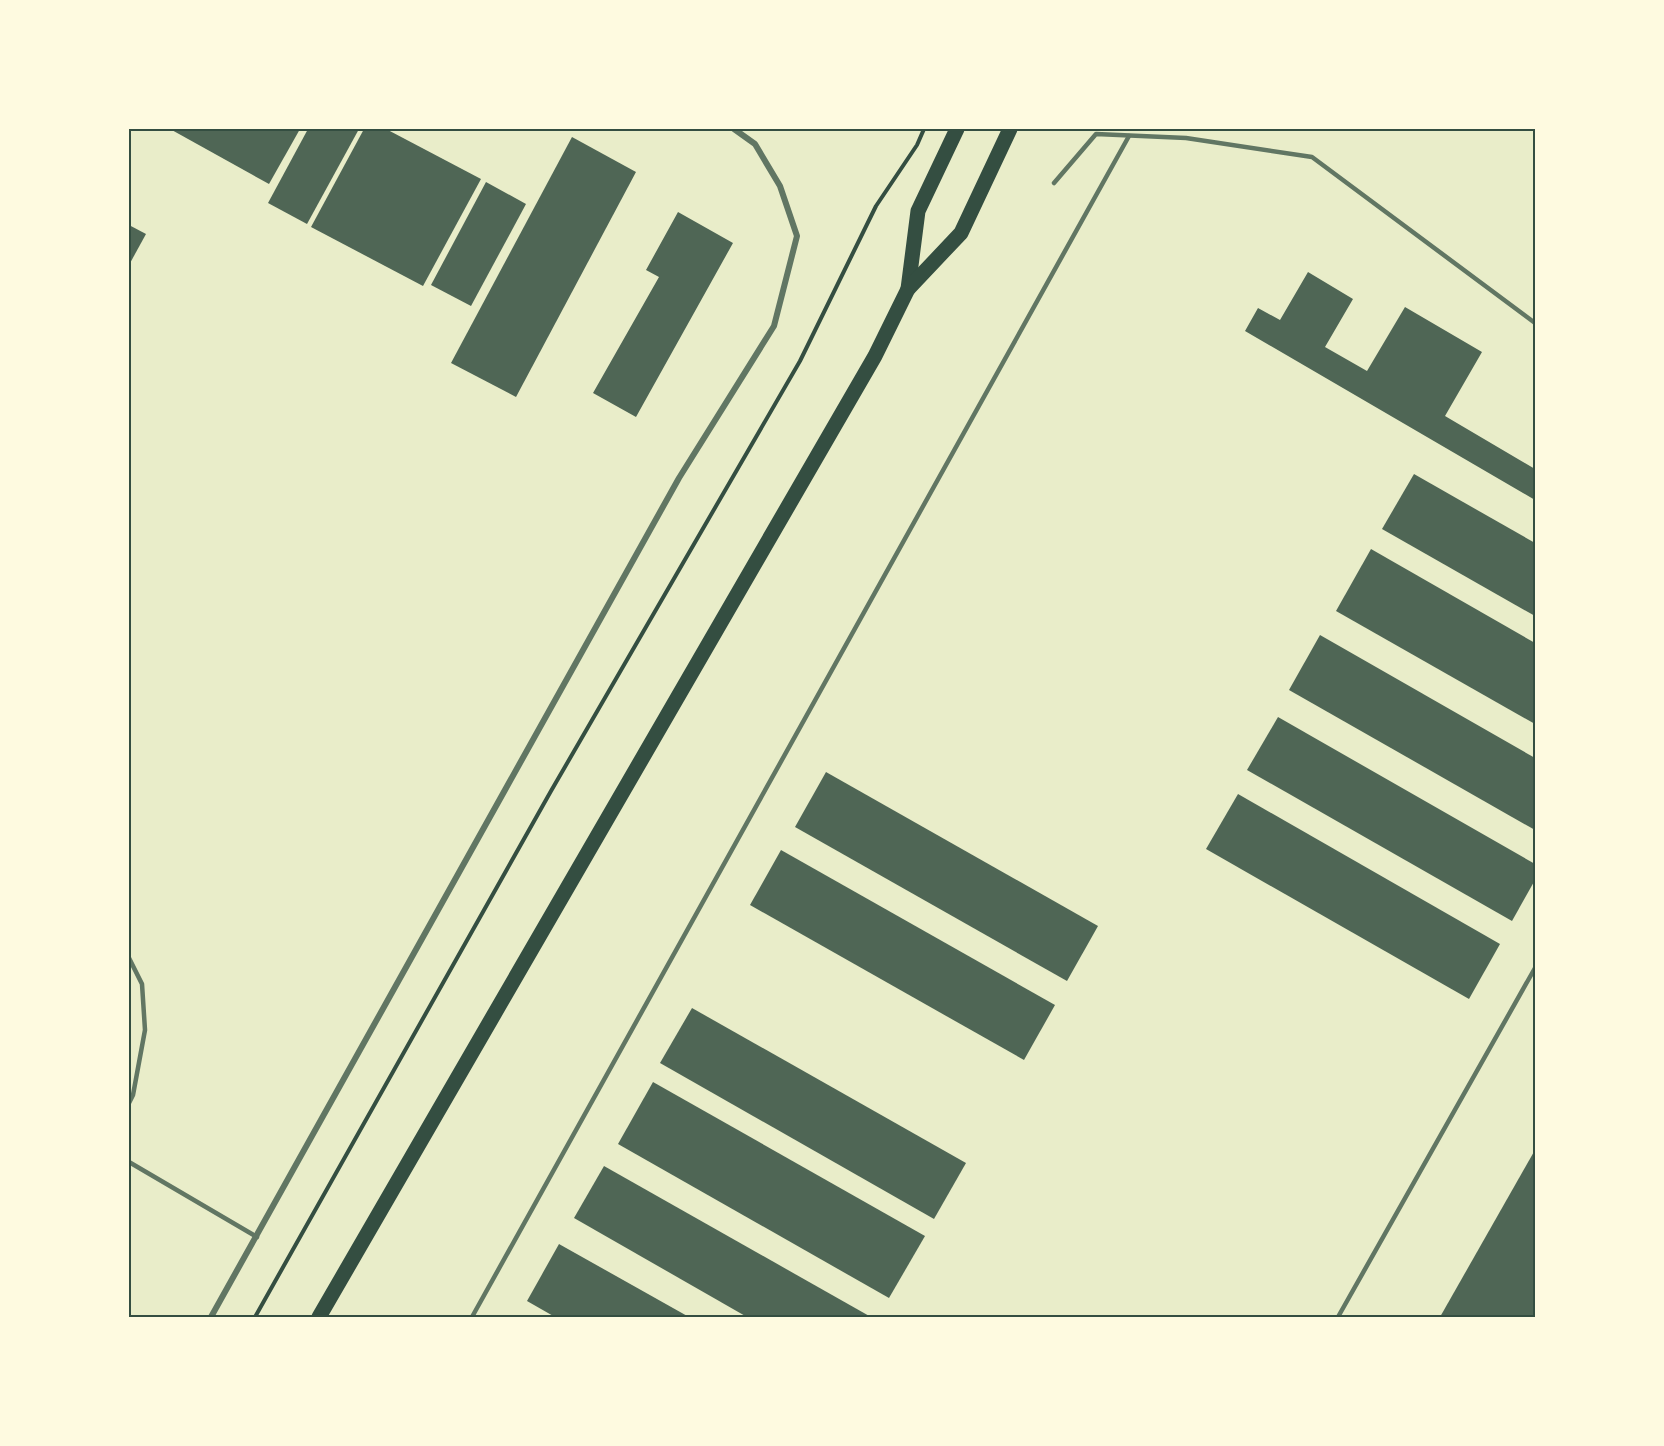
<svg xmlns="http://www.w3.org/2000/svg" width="1664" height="1446" font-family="Arial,sans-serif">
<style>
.building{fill:#4f6655}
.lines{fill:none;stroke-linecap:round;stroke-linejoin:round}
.path{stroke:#344e41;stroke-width:4}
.service{stroke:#617663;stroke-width:4.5}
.minor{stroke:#617663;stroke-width:6}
.primary{stroke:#344e41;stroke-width:15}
.neatline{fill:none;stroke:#344e41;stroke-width:2}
</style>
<rect width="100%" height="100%" fill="#e9edc9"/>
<!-- building -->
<g class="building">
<polygon points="170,129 300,129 269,184"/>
<polygon points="308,129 359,129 307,224 268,203"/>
<polygon points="364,129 386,129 481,179 423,286 311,227"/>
<polygon points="572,137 636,172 516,397 451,363"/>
<polygon points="486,182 526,204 471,306 431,285"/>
<polygon points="678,212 733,243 636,417 593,393 659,277 646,270"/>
<polygon points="129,225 146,234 129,265"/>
<polygon points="1308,272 1353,299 1325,347 1367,371 1405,307 1482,352 1445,416 1535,469 1535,500 1245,331 1258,308 1280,320"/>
<polygon points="1414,474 1535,543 1535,616 1382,529"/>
<polygon points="1371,549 1535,643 1535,724 1336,611"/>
<polygon points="1320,635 1535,758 1535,830 1289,690"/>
<polygon points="1278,717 1535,864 1535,880 1512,921 1247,770"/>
<polygon points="826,772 1098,926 1067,981 795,827"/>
<polygon points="1238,794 1500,944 1469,999 1206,849"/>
<polygon points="781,850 1055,1005 1024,1060 750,905"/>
<polygon points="692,1008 966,1163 934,1219 660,1063"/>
<polygon points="653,1082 925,1236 889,1298 618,1144"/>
<polygon points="1535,1150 1535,1317 1440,1317"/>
<polygon points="604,1166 871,1317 747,1317 574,1218"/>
<polygon points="559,1244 689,1317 555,1317 527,1301"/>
</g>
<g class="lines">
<!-- path -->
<polyline class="path" points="255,1317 551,791 800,361 876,206 917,145 924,129"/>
<!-- service -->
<g class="service">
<polyline points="1054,183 1096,134 1186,138 1312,157 1535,323"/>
<polyline points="129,958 142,984 145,1030 133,1095 129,1103"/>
<polyline points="129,1162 257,1237"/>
<polyline points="472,1317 1129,136"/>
<polyline points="1338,1317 1535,968"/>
</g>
<!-- minor -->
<polyline class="minor" points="211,1317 679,478 774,326 797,236 780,186 755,144 734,129"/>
<!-- primary -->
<g class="primary">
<polyline points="908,289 918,211 957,129"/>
<polyline points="319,1317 875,356 908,289 961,233 1010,129"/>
</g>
</g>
<!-- border -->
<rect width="1664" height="1446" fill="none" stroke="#fefae0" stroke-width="261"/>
<rect x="130" y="130" width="1404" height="1186" class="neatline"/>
</svg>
